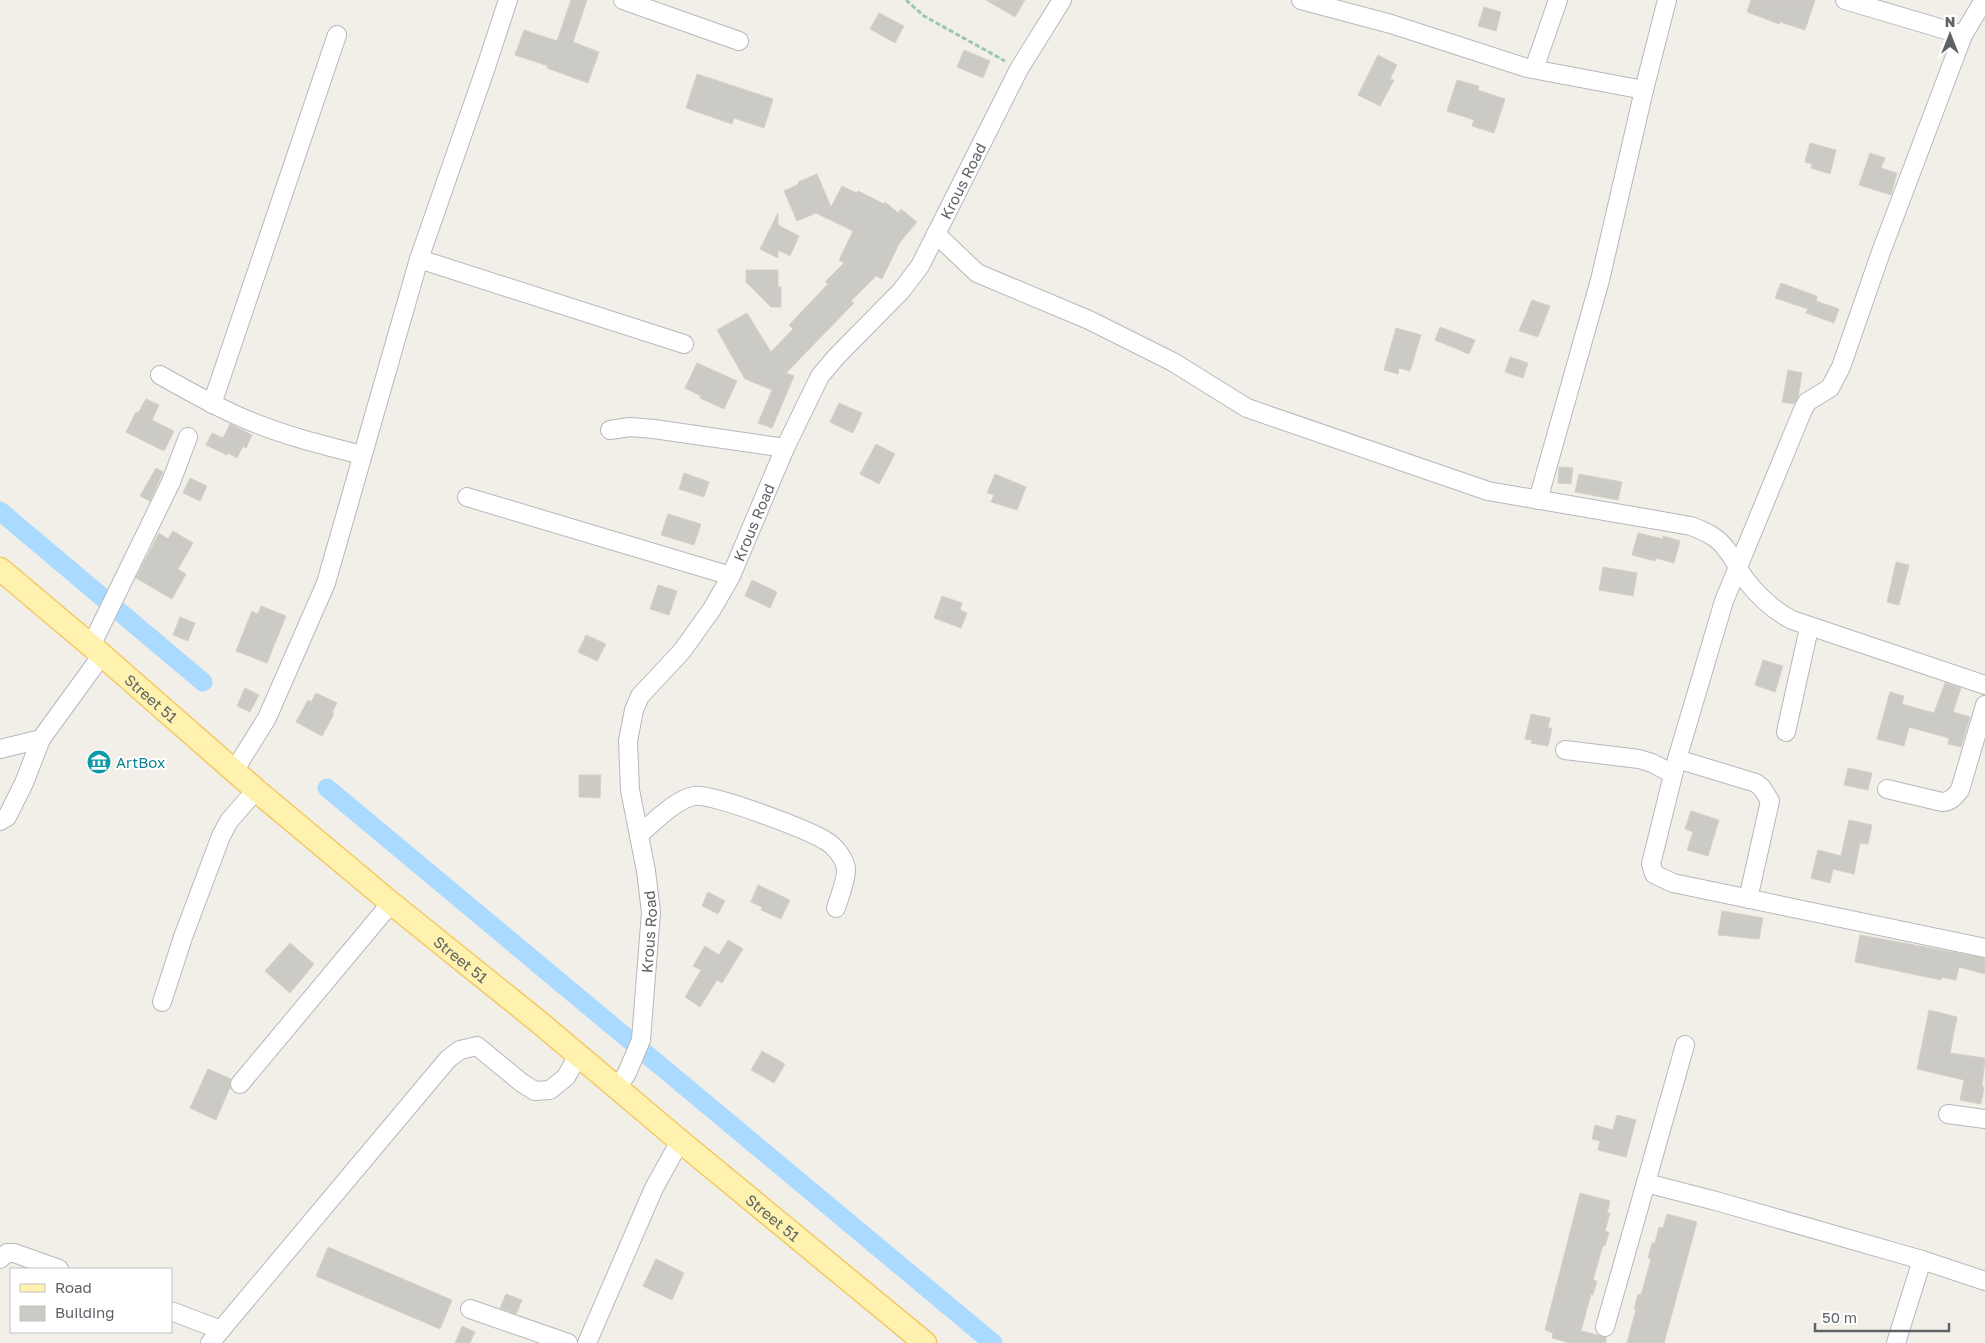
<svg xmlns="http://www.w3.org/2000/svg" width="1985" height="1343" font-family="'Golos Text',sans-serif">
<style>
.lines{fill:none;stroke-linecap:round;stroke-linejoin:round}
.canal{stroke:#aadaff;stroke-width:19}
.building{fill:#cccac5;stroke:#d6d1c6}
.minor-casing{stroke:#b5b8bc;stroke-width:20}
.major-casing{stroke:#f2c960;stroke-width:25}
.path{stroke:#9cc7a9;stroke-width:3;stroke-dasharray:5 2.5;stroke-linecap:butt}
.minor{stroke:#fff;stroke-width:18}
.major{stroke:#fff2af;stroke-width:22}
.labels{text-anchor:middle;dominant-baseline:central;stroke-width:4;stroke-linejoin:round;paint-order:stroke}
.street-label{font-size:15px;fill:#5f6368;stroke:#fff}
.culture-label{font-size:15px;fill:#0d838f;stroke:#fff;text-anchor:start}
</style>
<rect width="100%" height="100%" fill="#f1efe8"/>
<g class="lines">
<!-- canal -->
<g class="canal">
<polyline points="0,511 203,682"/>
<polyline points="327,788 993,1343"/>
</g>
</g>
<!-- building -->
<g class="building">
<polygon points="571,0 587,0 573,42 599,52 588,83 547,68 548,66 515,55 524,30 557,41"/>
<polygon points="986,0 1025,0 1015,17"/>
<polygon points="1751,0 1815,0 1805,30 1780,22 1779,24 1747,12"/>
<polygon points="1484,7 1501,12 1496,31 1478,26"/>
<polygon points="879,13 904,26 895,43 870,29"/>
<polygon points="964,50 990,61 983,78 957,67"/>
<polygon points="1378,55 1397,65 1390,79 1394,80 1380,106 1358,95"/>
<polygon points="697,74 773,99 764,128 734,118 732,124 686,108"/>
<polygon points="1457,80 1479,86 1478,90 1505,99 1494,133 1472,126 1474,120 1447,111"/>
<polygon points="1810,143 1836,150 1830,174 1811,168 1812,164 1805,162"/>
<polygon points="1870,153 1885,158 1881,168 1897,173 1891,195 1859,185"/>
<polygon points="817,174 831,207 842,186 856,193 858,191 884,204 885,202 898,213 901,209 917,222 900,242 882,279 876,276 851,301 854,303 786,373 794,376 772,428 758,423 772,390 745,379 717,330 747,313 771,352 793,329 789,325 828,284 825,282 844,263 839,260 853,231 816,213 797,221 784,191 799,184 798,182"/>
<polygon points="778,213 778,225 799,236 790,256 778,250 778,258 760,249"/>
<polygon points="746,270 778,270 778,287 781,287 781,307 771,307 746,282"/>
<polygon points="1781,283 1817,296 1816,301 1839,309 1834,323 1806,313 1808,309 1775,298"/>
<polygon points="1532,300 1550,306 1538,337 1519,331"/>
<polygon points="1440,327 1475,340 1469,354 1435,340"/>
<polygon points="1396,328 1421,335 1410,371 1399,368 1398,374 1384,370"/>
<polygon points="1510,357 1528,363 1523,378 1505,372"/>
<polygon points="697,363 737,381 724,409 700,398 701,396 685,388"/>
<polygon points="1788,370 1802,373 1798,397 1794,404 1782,402"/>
<polygon points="146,399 159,405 152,420 174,431 164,451 126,432 136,412 138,413"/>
<polygon points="839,403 862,413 853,433 830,422"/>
<polygon points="230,424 252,435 246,448 243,446 237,458 228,453 227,455 206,445 212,433 223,438"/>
<polygon points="876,444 895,454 879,484 860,474"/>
<polygon points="1559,467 1573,468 1571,484 1558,483"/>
<polygon points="156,468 163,472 150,501 140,496"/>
<polygon points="684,473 709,482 704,497 679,489"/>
<polygon points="995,474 1026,487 1017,510 991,502 994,495 987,493"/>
<polygon points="1579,474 1622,482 1618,500 1575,492"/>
<polygon points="190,478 207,486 200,501 183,493"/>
<polygon points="668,514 701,524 694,545 661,535"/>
<polygon points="173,531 193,543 178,569 186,574 172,599 136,578 159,533 168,539"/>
<polygon points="1638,533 1663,539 1663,536 1680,541 1674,563 1656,558 1655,561 1632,555"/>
<polygon points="1896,562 1909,565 1899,605 1887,602"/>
<polygon points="1603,567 1637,573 1633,596 1599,590"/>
<polygon points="752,580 777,592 770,608 745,596"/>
<polygon points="658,585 677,591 669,615 650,609"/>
<polygon points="942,596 962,603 960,610 967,613 961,628 934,618"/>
<polygon points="261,606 286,616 267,663 236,651 252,611 258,614"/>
<polygon points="180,617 195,623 188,641 173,635"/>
<polygon points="586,635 606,644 597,661 578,652"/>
<polygon points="1763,660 1783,666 1775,692 1755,685"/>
<polygon points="1945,683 1961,688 1953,712 1970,717 1961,747 1948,744 1949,738 1909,727 1904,746 1877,739 1890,692 1904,696 1902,704 1934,713"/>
<polygon points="245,688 259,695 250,712 237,706"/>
<polygon points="316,693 337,703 332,713 334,714 322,736 296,722 308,700 311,702"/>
<polygon points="1531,714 1550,718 1548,728 1552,728 1548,746 1531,743 1532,740 1525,739"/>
<polygon points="1848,768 1872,773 1868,790 1844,785"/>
<polygon points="579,775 601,775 600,798 579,797"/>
<polygon points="1691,811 1719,820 1708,856 1687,850 1693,832 1685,829"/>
<polygon points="1849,820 1872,825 1868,844 1860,843 1854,874 1833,869 1830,883 1811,878 1818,850 1841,856"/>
<polygon points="758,885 790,900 781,919 761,910 762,907 751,902"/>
<polygon points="708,892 725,901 718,914 702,906"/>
<polygon points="1722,911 1763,918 1759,939 1718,935"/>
<polygon points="1860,935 1985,958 1985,974 1959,967 1956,980 1941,977 1941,980 1855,962"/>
<polygon points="728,940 743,949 722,983 717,980 700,1007 685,997 701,970 693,966 705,946 719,955"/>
<polygon points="290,943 314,964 290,993 265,971"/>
<polygon points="1929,1010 1957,1017 1950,1053 1985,1058 1982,1087 1984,1087 1981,1104 1960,1100 1964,1080 1917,1069"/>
<polygon points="762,1051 785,1064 774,1083 751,1070"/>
<polygon points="208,1069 231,1079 230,1087 216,1120 190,1108"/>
<polygon points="1617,1115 1636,1120 1626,1157 1598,1150 1600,1141 1592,1139 1595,1125 1613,1130"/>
<polygon points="1580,1193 1610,1201 1607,1213 1610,1213 1605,1231 1609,1232 1605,1246 1603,1245 1593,1280 1597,1281 1593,1295 1591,1294 1581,1331 1606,1337 1606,1343 1570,1343 1552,1338 1553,1333 1545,1330"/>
<polygon points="1667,1214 1697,1222 1664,1343 1627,1343 1636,1309 1634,1309 1638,1294 1641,1295 1651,1259 1648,1258 1652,1243 1655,1243 1659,1227 1663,1228"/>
<polygon points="328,1247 452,1300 440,1329 316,1276"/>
<polygon points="656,1259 684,1273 672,1300 643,1286"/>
<polygon points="506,1294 522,1300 516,1314 500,1308"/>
<polygon points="462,1326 475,1332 470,1343 455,1343"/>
</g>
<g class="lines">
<defs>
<g id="minor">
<polyline points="623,0 739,41"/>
<polyline points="1301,0 1391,24 1527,68 1644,90"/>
<polyline points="1845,0 1963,35"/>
<polyline points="1984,0 1963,35 1881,252 1841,367 1830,388 1807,402 1802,412 1724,601 1677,759 1651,864 1654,874 1673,883 1985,948"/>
<polyline points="1534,69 1558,0"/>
<path d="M936 234 977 273 1089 320 1173 362 1247 408 1488 491 1691 526C1704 531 1718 537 1726 549 1734 558 1738 569 1745 579 1758 596 1773 610 1792 620L1985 685"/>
<polyline points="419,259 684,344"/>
<path d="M160 375C188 391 216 407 245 419 282 435 323 445 362 455"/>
<polyline points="212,404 337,35"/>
<polyline points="610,430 630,427 654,429 785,448"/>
<polyline points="467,497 731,576"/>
<polyline points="1538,500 1600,280 1644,90 1667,0"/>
<polyline points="91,646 171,482 188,437"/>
<polyline points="1786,732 1809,628"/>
<polyline points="0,749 41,739"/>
<polyline points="1565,750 1639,759 1652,763 1673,774"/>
<polyline points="1677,759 1756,783 1762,788 1770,801 1748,899"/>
<polyline points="234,771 267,718 326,583 419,259 486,67 508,0"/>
<path d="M1887 789 1942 802C1951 802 1955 796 1960 790L1985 705"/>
<polyline points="0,821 7,817 24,783 41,739 102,655"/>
<path d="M639 835C653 823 676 799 694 796 712 793 809 830 826 841 835 846 844 858 846 868 847 879 839 898 836 908"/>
<polyline points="162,1002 183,937 221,836 229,821 256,790"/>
<polyline points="240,1084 391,903"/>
<path id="s1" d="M618 1087 627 1073 641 1040 651 912 646 871 630 790 628 741 634 710 640 696 682 651 712 609 731 576 785 448 820 376 836 357 901 291 920 266 1019 69 1062 0"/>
<polyline points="1948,1114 1985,1119"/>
<polyline points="1646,1183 1716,1201 1922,1260 1985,1281"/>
<polyline points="0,1259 7,1253 14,1253 59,1269"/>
<polyline points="470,1309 568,1343"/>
<polyline points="171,1311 221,1330"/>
<polyline points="1605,1327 1685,1045"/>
<polyline points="210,1343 448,1059 460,1050 477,1046 522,1083 535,1091 550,1090 566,1077 579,1054"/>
<polyline points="587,1343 654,1188 680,1141"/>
<polyline points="1896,1343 1922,1260"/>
</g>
<g id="major">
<path id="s2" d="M0 569 102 655 256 790 391 903 539 1022 680 1141 925 1343"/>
</g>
</defs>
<!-- minor casing -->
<use href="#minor" class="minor-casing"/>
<!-- major casing -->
<use href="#major" class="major-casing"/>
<!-- path -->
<polyline class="path" points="906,0 924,16 1005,61"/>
<!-- minor -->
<use href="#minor" class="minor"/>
<!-- major -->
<use href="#major" class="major"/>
</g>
<!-- icons -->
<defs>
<symbol id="museum-disc" viewBox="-11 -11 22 22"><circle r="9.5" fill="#0f9aa8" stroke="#fff"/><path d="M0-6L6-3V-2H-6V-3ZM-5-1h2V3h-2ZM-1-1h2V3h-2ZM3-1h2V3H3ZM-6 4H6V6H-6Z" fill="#fff"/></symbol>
</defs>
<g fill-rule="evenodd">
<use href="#museum-disc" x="85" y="748" width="28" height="28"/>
</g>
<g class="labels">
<!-- street labels -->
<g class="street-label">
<text stroke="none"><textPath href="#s1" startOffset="1015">Krous Road</textPath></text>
<text stroke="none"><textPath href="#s1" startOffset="610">Krous Road</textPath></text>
<text stroke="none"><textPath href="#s2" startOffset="199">Street 51</textPath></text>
<text stroke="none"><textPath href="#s1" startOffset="161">Krous Road</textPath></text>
<text stroke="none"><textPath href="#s2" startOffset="604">Street 51</textPath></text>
<text stroke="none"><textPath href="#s2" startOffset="1009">Street 51</textPath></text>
</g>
<!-- culture labels -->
<g class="culture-label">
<text x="116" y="762">ArtBox</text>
</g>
</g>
<!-- legend -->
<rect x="10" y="1268" width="162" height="65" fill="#ffffff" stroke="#bfc1c3"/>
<rect x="20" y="1284" width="25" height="8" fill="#fff2af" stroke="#bfc1c3"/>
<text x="55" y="1293" font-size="15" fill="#5f6368">Road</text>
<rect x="20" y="1306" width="25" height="15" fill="#cccac5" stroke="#bfc1c3"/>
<text x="55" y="1318" font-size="15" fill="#5f6368">Building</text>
<!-- north arrow -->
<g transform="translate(1950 35)" stroke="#ffffff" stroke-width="4" paint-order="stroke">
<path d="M0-4L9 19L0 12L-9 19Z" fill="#5f6368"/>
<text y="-8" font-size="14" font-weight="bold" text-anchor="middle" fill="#5f6368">N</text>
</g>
<!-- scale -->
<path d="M1815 1323v8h134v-8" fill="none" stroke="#5f6368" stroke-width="2.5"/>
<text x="1822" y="1323" font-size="15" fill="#5f6368" stroke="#ffffff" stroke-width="4" paint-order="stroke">50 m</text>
</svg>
